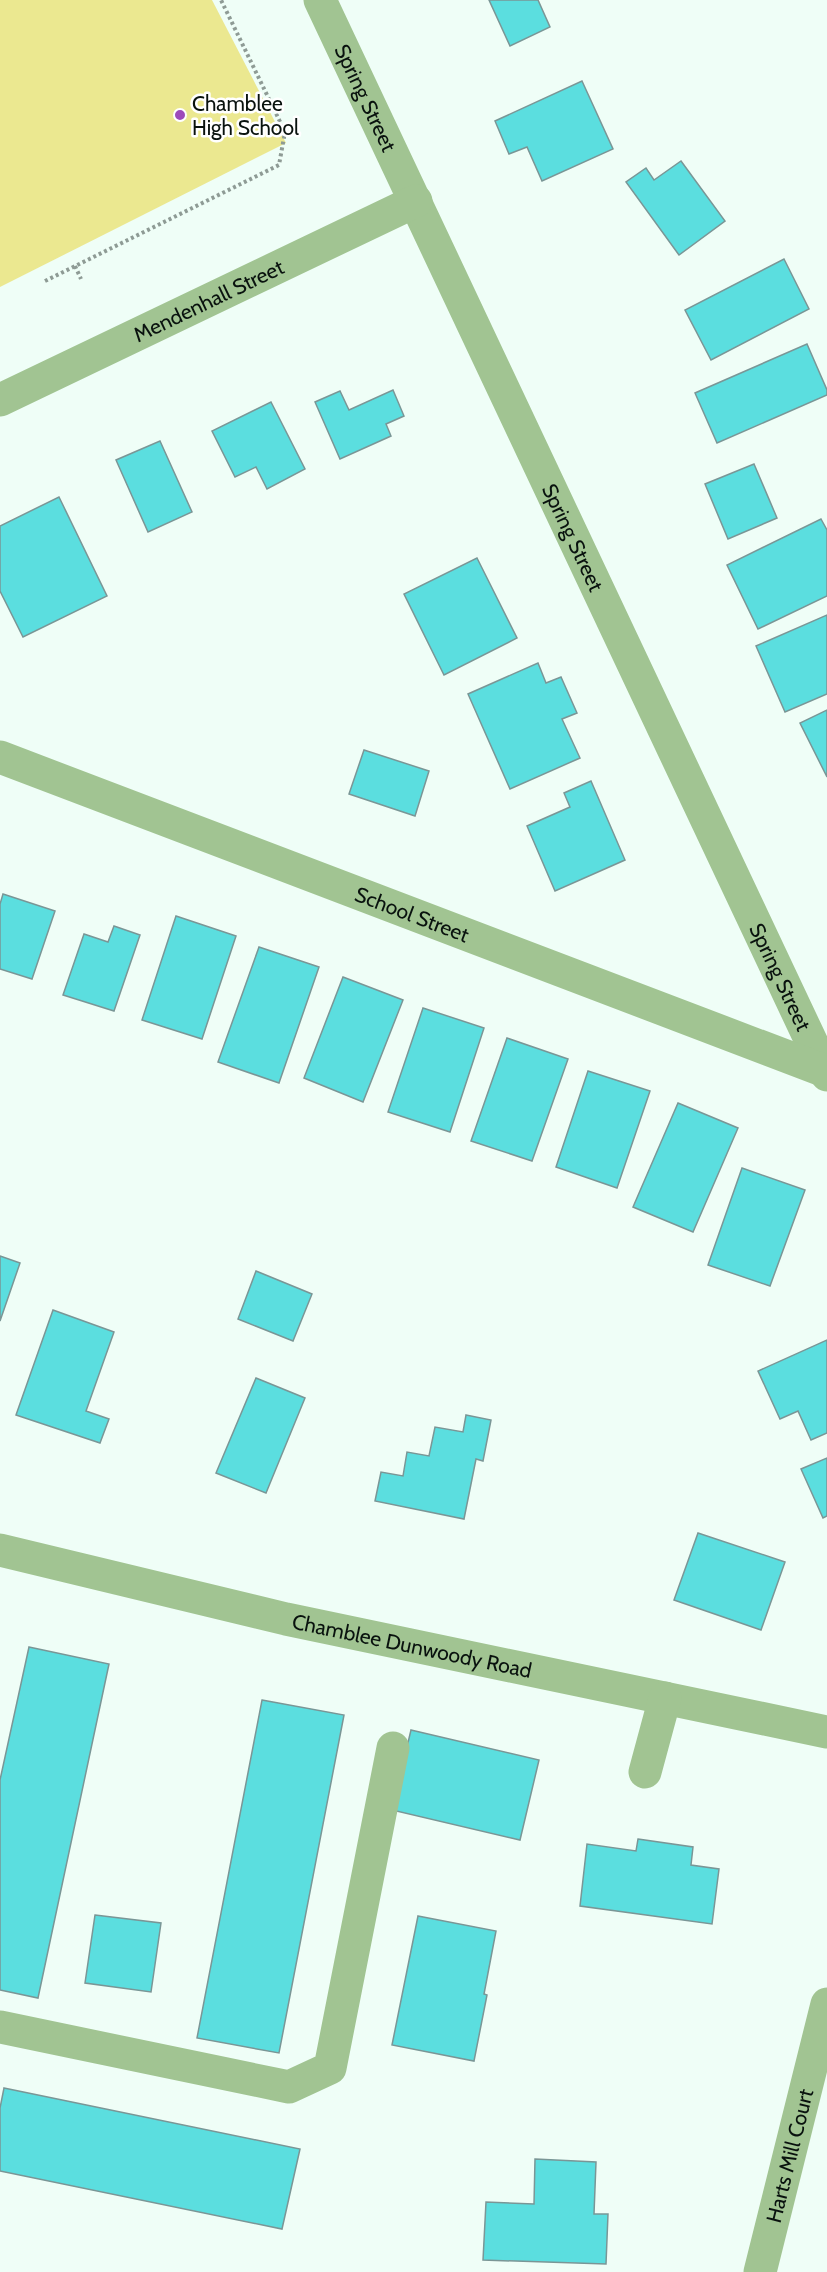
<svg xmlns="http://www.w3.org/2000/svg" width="827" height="2272" font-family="Cabin,sans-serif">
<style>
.green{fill:#ebe890}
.building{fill:#5bdedf;stroke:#7a9696;stroke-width:1.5}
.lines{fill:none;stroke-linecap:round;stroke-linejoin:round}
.path{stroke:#8e9b95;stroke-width:4;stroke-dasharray:3 3;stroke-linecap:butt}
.minor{stroke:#a1c492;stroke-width:33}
.poi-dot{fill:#9d4bba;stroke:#fff;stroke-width:2}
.labels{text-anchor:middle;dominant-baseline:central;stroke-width:5;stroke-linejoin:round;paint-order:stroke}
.street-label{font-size:21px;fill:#09120e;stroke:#fff}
.poi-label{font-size:21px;fill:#09120e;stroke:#fff;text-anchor:start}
</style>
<rect width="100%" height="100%" fill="#effef7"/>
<!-- green -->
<polygon class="green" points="0,0 212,0 286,143 0,287"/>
<!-- building -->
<g class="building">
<polygon points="489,0 538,0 550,27 510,46"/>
<polygon points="582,81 613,149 542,181 527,147 509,154 495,121"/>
<polygon points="681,161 725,221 679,255 626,182 646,168 654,180"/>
<polygon points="784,259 809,309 711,360 685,310"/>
<polygon points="807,344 827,390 827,395 717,443 695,393"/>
<polygon points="393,390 404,416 386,424 391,436 340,459 315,402 340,391 349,410"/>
<polygon points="271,402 305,469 267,489 256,467 235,477 212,431"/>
<polygon points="160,441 192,512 148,532 116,460"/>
<polygon points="754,464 777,518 728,539 705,484"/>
<polygon points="59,497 107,596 23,637 0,591 0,526"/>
<polygon points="821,519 827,530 827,596 758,629 727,565"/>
<polygon points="477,558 517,638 444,675 404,594"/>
<polygon points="827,615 827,694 785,712 756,646"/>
<polygon points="538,663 546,683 561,677 577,713 562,719 580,758 510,789 468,694"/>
<polygon points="827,710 827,777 800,723"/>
<polygon points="364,750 429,771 415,816 349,794"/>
<polygon points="591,781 625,860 555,891 527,826 570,807 564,793"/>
<polygon points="3,894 55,911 32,979 0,969 0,904"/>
<polygon points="176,916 236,936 202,1039 142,1020"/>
<polygon points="114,926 140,935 114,1011 63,995 84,934 108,942"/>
<polygon points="259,947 319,967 279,1083 218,1062"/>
<polygon points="343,977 403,1000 363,1102 304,1078"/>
<polygon points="423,1008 484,1028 450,1132 388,1112"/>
<polygon points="507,1038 568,1059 532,1161 471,1141"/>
<polygon points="588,1071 650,1091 617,1188 556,1167"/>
<polygon points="678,1103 738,1128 693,1232 633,1207"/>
<polygon points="742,1168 805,1190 770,1286 708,1265"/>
<polygon points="0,1256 20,1263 0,1321"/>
<polygon points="256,1271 312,1294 293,1341 238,1319"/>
<polygon points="53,1310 114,1332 86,1411 109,1419 100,1443 16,1415"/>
<polygon points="827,1340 827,1433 811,1440 798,1411 780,1419 758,1371"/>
<polygon points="256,1378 305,1398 266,1493 216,1473"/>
<polygon points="466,1415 491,1420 483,1461 476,1459 464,1519 375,1501 381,1472 403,1476 407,1452 429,1456 435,1427 463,1432"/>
<polygon points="827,1458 827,1516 823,1518 801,1469"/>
<polygon points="698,1533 785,1562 761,1630 674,1600"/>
<polygon points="29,1647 109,1664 38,1998 0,1990 0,1780"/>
<polygon points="262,1700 344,1715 279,2053 197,2038"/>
<polygon points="411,1730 539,1760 520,1840 392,1810"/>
<polygon points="638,1839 693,1847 691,1865 719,1869 712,1924 580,1906 587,1844 636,1851"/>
<polygon points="95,1915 161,1923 151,1992 85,1983"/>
<polygon points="418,1916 496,1931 484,1994 487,1995 474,2061 392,2045"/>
<polygon points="4,2088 300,2149 282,2229 0,2171 0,2108"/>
<polygon points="535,2159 596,2162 594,2214 608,2214 606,2264 483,2260 486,2202 534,2204"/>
</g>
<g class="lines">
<!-- path -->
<g class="path">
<polyline points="75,266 81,279"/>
<polyline points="45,281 279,165 285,132 221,0"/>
</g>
<!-- minor -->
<g class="minor">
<path id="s1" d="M320 0 827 1075"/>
<path id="s2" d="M0 400 416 201"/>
<path id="s3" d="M0 757 825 1071"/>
<path id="s4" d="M0 1550 286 1619 827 1732"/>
<polyline points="645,1772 665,1698"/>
<polyline points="0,2027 289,2087 330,2068 393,1748"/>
<path id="s5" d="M760 2272 827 2004"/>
</g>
</g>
<!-- markers -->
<circle class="poi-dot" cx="180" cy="115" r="6"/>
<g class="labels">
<!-- street labels -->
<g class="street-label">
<text stroke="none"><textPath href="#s1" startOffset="108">Spring Street</textPath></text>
<text stroke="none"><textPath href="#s2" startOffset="231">Mendenhall Street</textPath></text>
<text stroke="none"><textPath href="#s1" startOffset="594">Spring Street</textPath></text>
<text stroke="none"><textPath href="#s3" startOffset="441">School Street</textPath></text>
<text stroke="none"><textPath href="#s1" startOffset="1080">Spring Street</textPath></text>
<text stroke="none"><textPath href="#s4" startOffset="423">Chamblee Dunwoody Road</textPath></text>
<text stroke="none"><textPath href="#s5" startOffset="120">Harts Mill Court</textPath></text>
</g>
<!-- poi labels -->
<g class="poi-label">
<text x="192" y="103">Chamblee<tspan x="192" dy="24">High School</tspan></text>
</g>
</g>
</svg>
